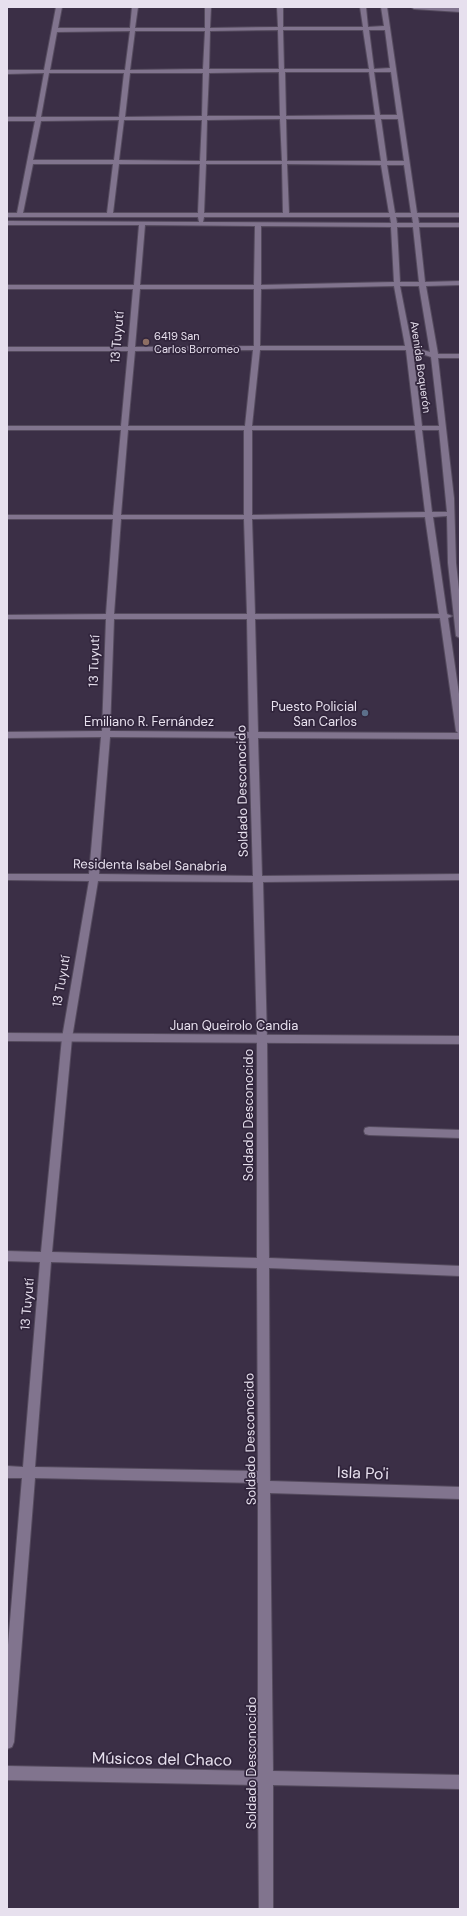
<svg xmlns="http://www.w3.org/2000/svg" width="467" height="1916" font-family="'DM Sans',sans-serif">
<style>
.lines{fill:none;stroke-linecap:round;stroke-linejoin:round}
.street-casing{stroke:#554b5e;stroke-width:2}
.secondary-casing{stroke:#554b5e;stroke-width:2}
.street{fill:#81748e;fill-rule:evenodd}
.secondary{fill:#81748e;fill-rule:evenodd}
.education-dot{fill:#8d6e63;stroke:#31253c;stroke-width:1.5}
.service-dot{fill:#5c6f8a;stroke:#31253c;stroke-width:1.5}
.labels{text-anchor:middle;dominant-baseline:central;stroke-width:3.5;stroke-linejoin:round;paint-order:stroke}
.far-poi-label{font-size:11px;fill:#e7e0ee;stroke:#31253c;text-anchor:start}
.far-street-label{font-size:11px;fill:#e7e0ee;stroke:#31253c}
.street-label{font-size:13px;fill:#e7e0ee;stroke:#31253c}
.poi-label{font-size:13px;fill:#e7e0ee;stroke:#31253c;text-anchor:end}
.near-street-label{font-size:16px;fill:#e7e0ee;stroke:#31253c}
</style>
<rect width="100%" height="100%" fill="#3b2f46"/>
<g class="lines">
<defs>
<g id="street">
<path d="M56 7H62L58 28H130L132 7H138L135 28H205V7H211L210 28 278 27 277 7H283V27H363L360 7H366L368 27 384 26 381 7H387L417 213H460V217H418L419 223H460V227H419L425 282 460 281V285L426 286 438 354H460V358H438L454 498 456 563 460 599V638L456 636 448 563 447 516 433 517 447 614 452 616 448 618 460 701V739L258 738 262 876 460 874V880L263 882 267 1039 269 1258 460 1266V1276L269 1268 270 1481 460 1487V1499L270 1493 273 1771 460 1775V1789L273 1785V1909H259L258 1785 7 1780V1766L258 1771V1483L35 1478 14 1742 12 1747 7 1749V1657L22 1478H7V1466L23 1467 40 1262 7 1261V1251L41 1252 62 1038 89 881 7 880V874H89L101 737 7 738V732L102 731 106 619H7V615L106 614 113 519H7V515H113L121 430H7V426H121L128 351H7V347H128L133 289H7V285H134L139 225H7V221L199 222 198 217H7V213H17L35 121H7V117H36L44 73 7 74V70H44ZM278 30 279 69H209L210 31ZM283 30H363L369 69H284ZM369 30H385L390 68 374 69ZM130 31 125 70H50L57 32ZM135 31H205L203 69 130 70ZM279 72 280 116H207L209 73ZM285 72H369L375 115 286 116ZM374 72H391L397 115H380ZM49 73H124L119 117H41ZM130 73H203L202 116 125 117ZM280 119 282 161H206L207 120ZM286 119H375L381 161H287ZM381 119H398L404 161H387ZM119 120 114 160H33L41 121ZM124 120H202L200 161 119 160ZM33 164H113L107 213H23ZM119 164H200L198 213H113ZM206 164H282L283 213H204ZM287 164 381 165 389 213H289ZM387 165H404L411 213H395ZM204 217H390L391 223 203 222ZM396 217H412L413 223H397ZM145 225 255 226 254 285H140ZM261 226 391 227 394 282 261 285ZM397 227H413L419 282H400ZM394 286 405 346H260L261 289ZM400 286H419L430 352 412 347ZM140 289H254V346L135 347ZM253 350 245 426H128L135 351ZM260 350H406L415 426H252ZM413 351 431 357 439 426H422ZM128 430H244V515H121ZM252 430H415L425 512 252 515ZM422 430H439L447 512H432ZM425 517 439 614H255L252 519ZM121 519H244L247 614H114ZM440 618 456 731 458 733 258 732 255 619ZM114 619H247L249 732 110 731ZM110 737 249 738 253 876 99 874ZM98 881 253 882 257 1039V1258L52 1252 72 1038ZM51 1262 257 1268 258 1471 35 1467Z"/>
<polygon points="411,7 460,8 460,12 414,9"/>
<polygon points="369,1127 460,1130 460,1138 369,1135 365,1134 364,1131 365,1128"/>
</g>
<polygon id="secondary" points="7,1033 460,1036 460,1044 7,1041"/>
</defs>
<!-- street casing -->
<use href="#street" class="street-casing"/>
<!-- secondary casing -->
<use href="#secondary" class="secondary-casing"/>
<!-- street -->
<use href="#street" class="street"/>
<!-- secondary -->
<use href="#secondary" class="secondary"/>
</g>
<!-- markers -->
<circle class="education-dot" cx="146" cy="342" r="4"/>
<circle class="service-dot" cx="365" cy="713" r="4"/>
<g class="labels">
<!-- far-poi labels -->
<g class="far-poi-label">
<text x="154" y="336">6419 San<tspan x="154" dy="13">Carlos Borromeo</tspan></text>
</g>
<!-- far-street labels -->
<g class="far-street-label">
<text transform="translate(421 367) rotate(82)">Avenida Boquerón</text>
</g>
<!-- street labels -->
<g class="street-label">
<text transform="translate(117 337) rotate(-85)">13 Tuyutí</text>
<text transform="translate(94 661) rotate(-88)">13 Tuyutí</text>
<text x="149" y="721">Emiliano R. Fernández</text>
<text transform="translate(242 791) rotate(-91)">Soldado Desconocido</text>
<text transform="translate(150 865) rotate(1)">Residenta Isabel Sanabria</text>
<text transform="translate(61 981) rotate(-80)">13 Tuyutí</text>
<text x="234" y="1025">Juan Queirolo Candia</text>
<text transform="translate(248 1115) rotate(-90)">Soldado Desconocido</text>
<text transform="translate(27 1304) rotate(-85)">13 Tuyutí</text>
<text transform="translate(250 1439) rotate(-91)">Soldado Desconocido</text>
<text transform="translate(251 1763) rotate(-90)">Soldado Desconocido</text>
</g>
<!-- poi labels -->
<g class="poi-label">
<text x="357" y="706">Puesto Policial<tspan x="357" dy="15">San Carlos</tspan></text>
</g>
<!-- near-street labels -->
<g class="near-street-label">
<text transform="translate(363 1473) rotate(2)">Isla Po'i</text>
<text transform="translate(162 1759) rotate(1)">Músicos del Chaco</text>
</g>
</g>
<!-- border -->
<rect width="467" height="1916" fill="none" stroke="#e7e0ee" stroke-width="16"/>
</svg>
